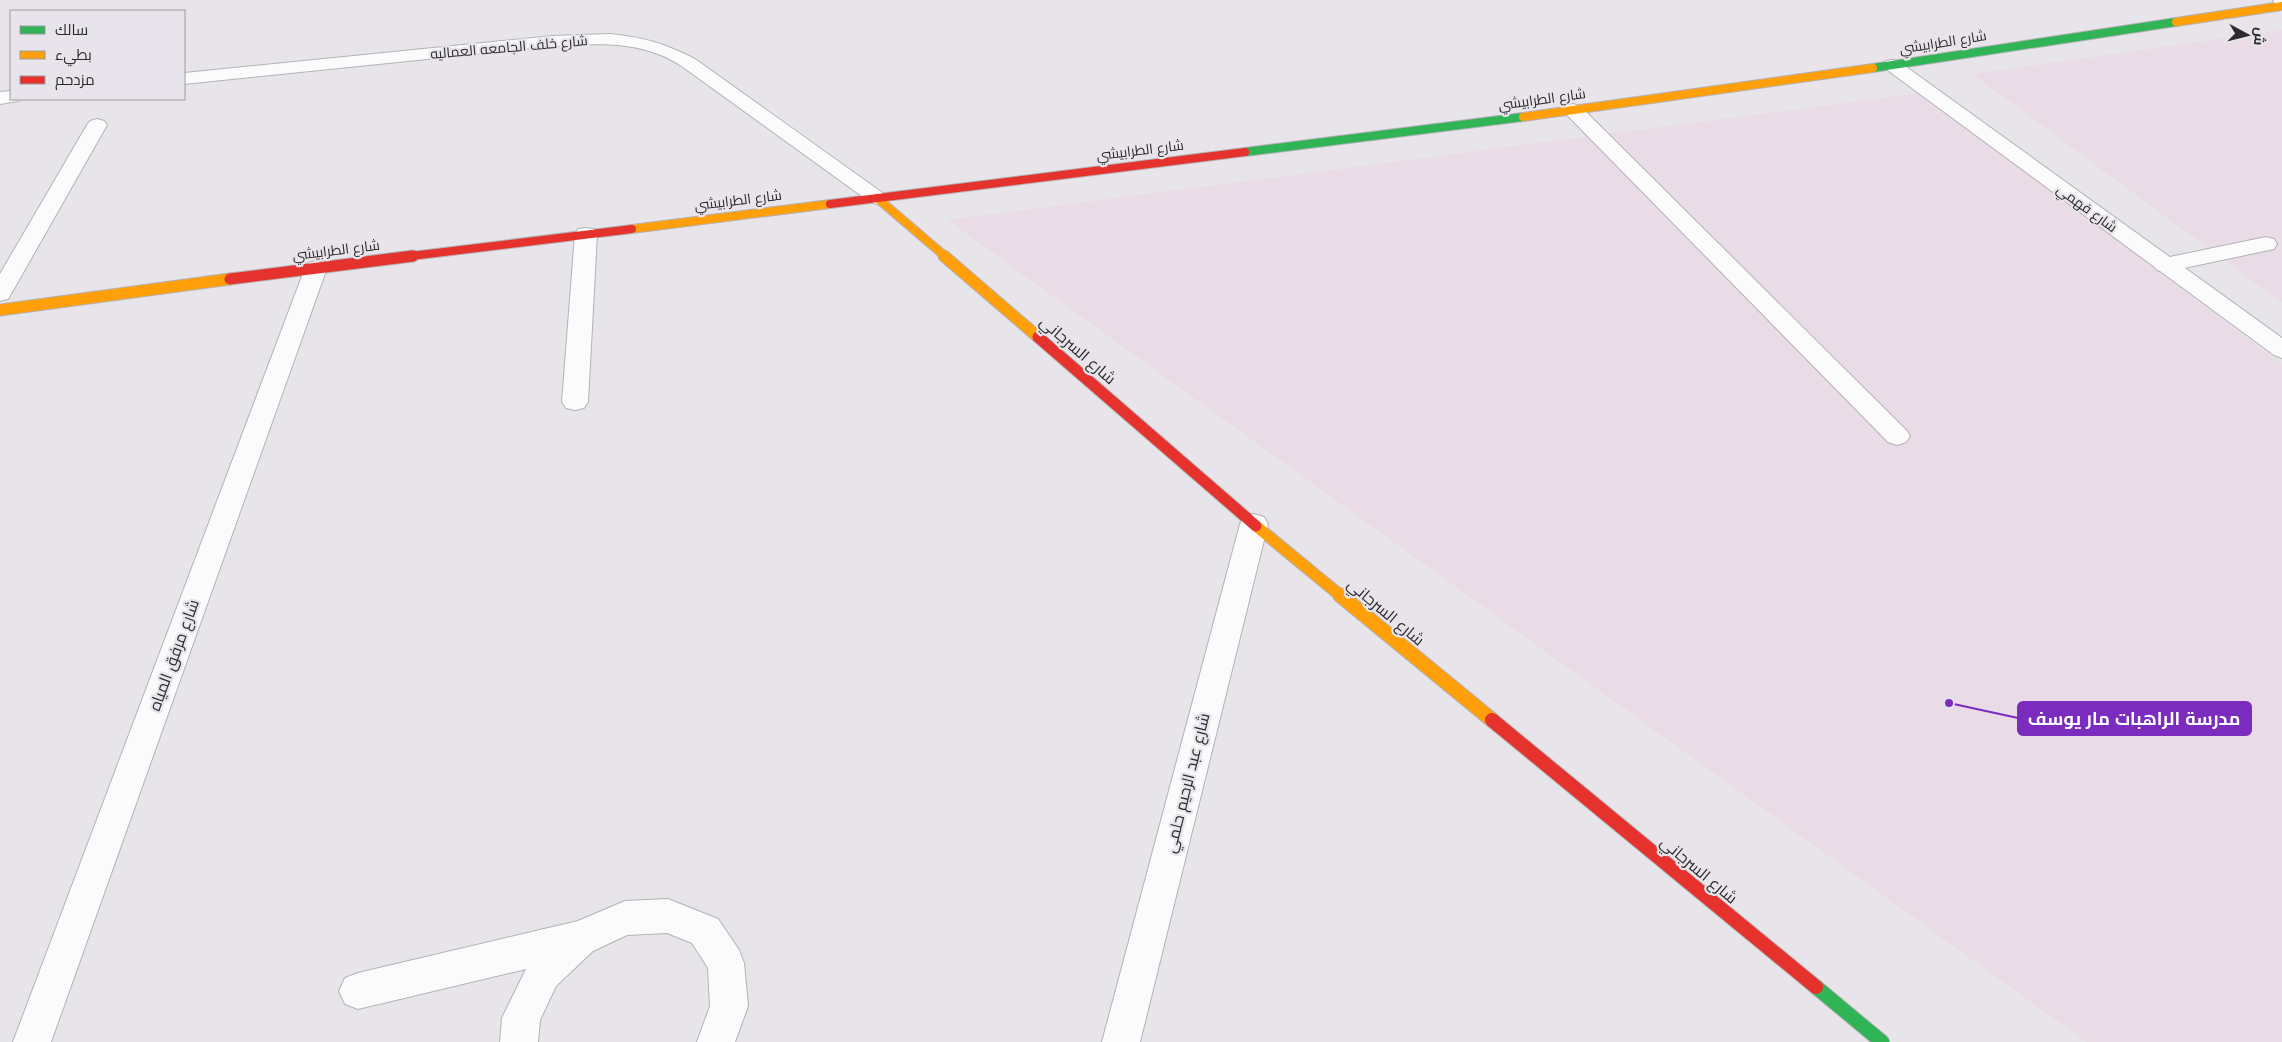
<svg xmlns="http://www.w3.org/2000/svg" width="2282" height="1042" font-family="Helvetica,Cairo,sans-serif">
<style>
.commercial{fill:#e9dce7}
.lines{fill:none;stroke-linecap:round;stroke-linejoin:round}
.lane-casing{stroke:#b4b2b6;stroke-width:2}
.street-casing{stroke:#b4b2b6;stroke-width:2}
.fast-far1-casing{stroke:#b4b2b6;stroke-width:10}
.fast-casing{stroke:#b4b2b6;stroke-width:16}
.slow-far2-casing{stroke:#b4b2b6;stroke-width:10}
.slow-far1-casing{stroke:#b4b2b6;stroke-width:13}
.slow-casing{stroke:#b4b2b6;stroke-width:16}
.jam-far2-casing{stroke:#b4b2b6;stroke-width:10}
.jam-far1-casing{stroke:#b4b2b6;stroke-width:13}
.jam-casing{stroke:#b4b2b6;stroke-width:16}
.lane{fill:#fcfbfc;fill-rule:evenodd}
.street{fill:#fcfbfc;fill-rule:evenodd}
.fast-far1{stroke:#30b455;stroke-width:8}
.fast{stroke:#30b455;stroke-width:14}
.slow-far2{stroke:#ff9f0a;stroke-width:8}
.slow-far1{stroke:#ff9f0a;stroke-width:11}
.slow{stroke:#ff9f0a;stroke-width:14}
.jam-far2{stroke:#e5322d;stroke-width:8}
.jam-far1{stroke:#e5322d;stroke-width:11}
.jam{stroke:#e5322d;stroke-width:14}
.labels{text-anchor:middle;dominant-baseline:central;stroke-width:4.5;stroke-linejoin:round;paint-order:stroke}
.far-street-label{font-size:14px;fill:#2c2a2d;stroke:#e8e4eb}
.street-label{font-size:16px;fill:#2c2a2d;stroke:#e8e4eb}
.leader{fill:none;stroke:#7b2cbf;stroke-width:2}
.callout-dot{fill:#7b2cbf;stroke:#e8e4eb;stroke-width:2}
.callout{fill:#7b2cbf;stroke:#7b2cbf;stroke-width:2}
.callout-label{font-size:18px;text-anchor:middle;font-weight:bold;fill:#fff}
</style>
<rect width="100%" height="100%" fill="#e8e5ea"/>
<!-- commercial -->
<g class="commercial">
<polygon points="2282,30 2282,303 1972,74"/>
<polygon points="1921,93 2282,364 2282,1042 2086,1042 947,220"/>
</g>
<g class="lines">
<defs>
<g id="lane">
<path d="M609 34C643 37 666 44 695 59L884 194 887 198 884 202 877 204 870 202 683 67C675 62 667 57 658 54 625 41 588 44 553 46L184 84V73L553 36Z"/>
<polygon points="11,91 11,99 19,99 18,101 0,104 0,92"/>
<polygon points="1573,104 1580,106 1906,430 1910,436 1906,442 1897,445 1888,442 1566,114 1564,110 1566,106"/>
<polygon points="97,119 104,121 107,125 11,294 8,299 0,301 0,274 87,125 90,121"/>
<polygon points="586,228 594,229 597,234 588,402 584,408 575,410 566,408 562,402 575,234 578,229"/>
<polygon points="2266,237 2274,239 2277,244 2274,249 2165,272 2157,270 2154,265 2157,260 2165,258"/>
<polygon points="668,899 718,919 739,950 744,963 748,1006 735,1042 697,1042 710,1006 708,968 692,943 667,933 627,935 593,951 556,986 540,1020 538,1042 500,1042 502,1018 526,969 358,1009 345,1004 339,991 345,978 358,973 578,921 625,901"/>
</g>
<g id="street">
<polygon points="2273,0 2282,0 2282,5 2275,4"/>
<polygon points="1892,60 1898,61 2282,338 2282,358 2274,355 1886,69 1883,65 1886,61"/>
<polygon points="316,261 324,263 327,268 51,1042 13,1042 305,268 308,263"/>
<polygon points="1254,514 1264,517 1268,524 1140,1042 1102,1042 1240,524 1244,517"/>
</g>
<g id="fast-far1">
<polyline points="1873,68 2176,22"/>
<polyline points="1245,152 1523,117"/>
</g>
<polyline id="fast" points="1816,987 1882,1042"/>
<g id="slow-far2">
<polyline points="2176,22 2282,6"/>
<polyline points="1523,117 1873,68"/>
<polyline points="877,198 946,257"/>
<polyline points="632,229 830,204"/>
</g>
<g id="slow-far1">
<polyline points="944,256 1038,337"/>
<polyline points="0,310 230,279"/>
<polyline points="1256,526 1341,596"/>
</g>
<polyline id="slow" points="1340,595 1492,720"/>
<g id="jam-far2">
<polyline points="830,204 1245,152"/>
<polyline points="403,257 632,229"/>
</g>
<g id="jam-far1">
<polyline points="230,279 413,256"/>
<polyline points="1038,337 1256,526"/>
</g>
<polyline id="jam" points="1492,720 1816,987"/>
</defs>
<!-- lane casing -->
<use href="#lane" class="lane-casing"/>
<!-- street casing -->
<use href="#street" class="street-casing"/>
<!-- fast-far1 casing -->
<use href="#fast-far1" class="fast-far1-casing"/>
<!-- fast casing -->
<use href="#fast" class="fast-casing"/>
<!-- slow-far2 casing -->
<use href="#slow-far2" class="slow-far2-casing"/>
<!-- slow-far1 casing -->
<use href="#slow-far1" class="slow-far1-casing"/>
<!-- slow casing -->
<use href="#slow" class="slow-casing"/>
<!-- jam-far2 casing -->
<use href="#jam-far2" class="jam-far2-casing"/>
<!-- jam-far1 casing -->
<use href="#jam-far1" class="jam-far1-casing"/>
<!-- jam casing -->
<use href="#jam" class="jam-casing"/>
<!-- lane -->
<use href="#lane" class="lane"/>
<!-- street -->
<use href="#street" class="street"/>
<!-- fast-far1 -->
<use href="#fast-far1" class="fast-far1"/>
<!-- fast -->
<use href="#fast" class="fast"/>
<!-- slow-far2 -->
<use href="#slow-far2" class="slow-far2"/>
<!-- slow-far1 -->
<use href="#slow-far1" class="slow-far1"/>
<!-- slow -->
<use href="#slow" class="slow"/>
<!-- jam-far2 -->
<use href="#jam-far2" class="jam-far2"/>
<!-- jam-far1 -->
<use href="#jam-far1" class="jam-far1"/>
<!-- jam -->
<use href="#jam" class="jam"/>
</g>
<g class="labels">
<!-- far-street labels -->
<g class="far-street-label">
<text transform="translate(1943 42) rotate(-9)">شارع الطرابيشي</text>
<text transform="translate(509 47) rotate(-5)">شارع خلف الجامعه العماليه</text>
<text transform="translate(1542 99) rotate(-8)">شارع الطرابيشي</text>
<text transform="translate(1140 150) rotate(-7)">شارع الطرابيشي</text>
<text transform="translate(738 200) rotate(-7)">شارع الطرابيشي</text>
<text transform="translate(2087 208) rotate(36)">شارع فهمي</text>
<text transform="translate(336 250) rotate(-7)">شارع الطرابيشي</text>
</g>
<!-- street labels -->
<g class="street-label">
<text transform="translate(1078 350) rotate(41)">شارع السرجاني</text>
<text transform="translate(1386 612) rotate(40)">شارع السرجاني</text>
<text transform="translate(174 655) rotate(-70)">شارع مرفق المياه</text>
<text transform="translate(1187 783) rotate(-76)">شارع عبد الرحيم حلمي</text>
<text transform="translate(1699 870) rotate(40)">شارع السرجاني</text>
</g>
</g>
<!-- callouts -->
<path class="leader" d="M1949 703L2018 718"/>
<circle class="callout-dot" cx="1949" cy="703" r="5"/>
<rect class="callout" x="2018" y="702" width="233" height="33" rx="5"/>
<g class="callout-label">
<text x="2134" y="725">مدرسة الراهبات مار يوسف</text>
</g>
<!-- legend -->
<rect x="10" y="10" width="175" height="90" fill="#e8e4eb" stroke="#9d9a9f"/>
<rect x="20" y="26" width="25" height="8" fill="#30b455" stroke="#9d9a9f"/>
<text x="55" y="35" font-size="15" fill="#2c2a2d">سالك</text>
<rect x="20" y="51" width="25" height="8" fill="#ff9f0a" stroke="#9d9a9f"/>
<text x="55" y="60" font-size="15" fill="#2c2a2d">بطيء</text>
<rect x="20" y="76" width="25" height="8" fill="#e5322d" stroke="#9d9a9f"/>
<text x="55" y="85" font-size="15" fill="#2c2a2d">مزدحم</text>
<!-- north arrow -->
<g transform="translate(2247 35) rotate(97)" stroke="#e8e4eb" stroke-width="4" paint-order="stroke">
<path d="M0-4L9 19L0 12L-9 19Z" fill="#2c2a2d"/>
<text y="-8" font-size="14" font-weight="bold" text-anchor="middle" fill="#2c2a2d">ش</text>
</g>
</svg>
